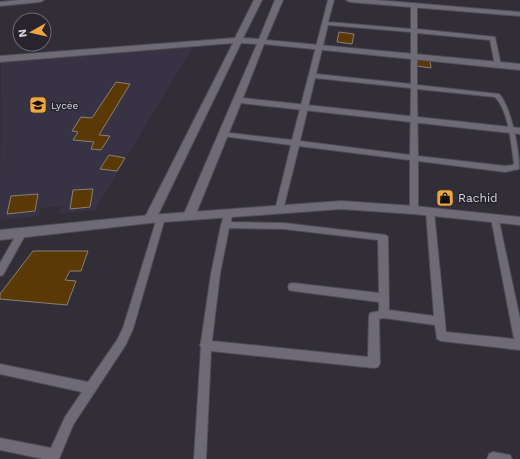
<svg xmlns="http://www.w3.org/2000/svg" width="520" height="459" font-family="'Work Sans',sans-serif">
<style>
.built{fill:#383344}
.building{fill:#5b3904;stroke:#898075}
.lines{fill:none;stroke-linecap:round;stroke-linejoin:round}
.lane-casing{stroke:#4e4c54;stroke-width:2}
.street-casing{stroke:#4e4c54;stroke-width:2}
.secondary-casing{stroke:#4e4c54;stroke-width:2}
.lane{fill:#6e6b77;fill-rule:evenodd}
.street{fill:#6e6b77;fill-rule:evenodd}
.secondary{fill:#6e6b77;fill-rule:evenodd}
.labels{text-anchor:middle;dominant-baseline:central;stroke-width:3;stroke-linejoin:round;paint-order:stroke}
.far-poi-label{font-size:10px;fill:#d8d6dd;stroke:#27242e;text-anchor:start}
.poi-label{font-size:12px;fill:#d8d6dd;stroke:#27242e;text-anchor:start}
</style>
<rect width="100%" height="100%" fill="#312e38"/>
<!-- built -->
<polygon class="built" points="193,47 95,210 59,214 62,206 41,208 39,216 0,220 1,62"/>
<!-- building -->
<g class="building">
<polygon points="339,32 354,34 352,44 337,42"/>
<polygon points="417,58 430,60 431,68 417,66"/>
<polygon points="116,82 130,84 99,135 110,136 101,150 91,149 94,142 73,140 78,132 72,131 81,117 92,118"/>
<polygon points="109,155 125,158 117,171 100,169"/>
<polygon points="93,189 90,207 70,209 73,190"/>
<polygon points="38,194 35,211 7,214 11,196"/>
<polygon points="33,251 88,251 81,271 70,271 65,280 76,281 67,305 0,299 0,294"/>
</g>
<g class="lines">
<defs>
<g id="lane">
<path d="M328 0H334L328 22 411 29V5L414 3 417 5V29L495 37 501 65 498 67 495 65 490 40 417 33V85L499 94C511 106 520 153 519 169L505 172 418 161V210L414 213 410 210V160L299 146 283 210 282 212H276L275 210 291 145 222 136 218 134 222 132 292 140ZM328 25 411 32V84L316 74ZM315 78 411 88 410 155 300 141ZM417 89 495 97C509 111 511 144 514 163L513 165 505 166 418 156Z"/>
<path d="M430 209 434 212 446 332 514 339 491 218 492 216H498L520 319V350L441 341 437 339 435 325 384 318 379 319 380 363 378 367 374 368 211 351 206 459H194L201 347 200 345 201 342 211 274 221 225 225 212 228 211 232 214 231 222 284 223 386 235 388 237 389 310 434 316 426 212ZM229 228 284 229 378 240 379 293 293 283 289 284 288 287 289 290 293 291 379 302V311L370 313 369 316 368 357 212 341 220 274Z"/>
<polygon points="161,215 165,218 133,329 125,346 73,425 59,459 43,459 0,450 0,438 51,448 65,417 82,392 0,374 0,364 88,382 117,340 123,328 157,218"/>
<polygon points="22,229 27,232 3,275 0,276 0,263 19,230"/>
<polygon points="493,452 510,455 512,459 487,459 489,454"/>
</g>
<polygon id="street" points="254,0 262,0 243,38 259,39 275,0 283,0 266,40 520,64 520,70 264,44 243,98 520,128 520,134 241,103 195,216 193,219 185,219 183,216 257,44 241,43 156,219 154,222 146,222 144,219 233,43 0,62 0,56 235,38"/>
<g id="secondary">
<polygon points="19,0 44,0 40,2 0,6 0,2"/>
<polygon points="346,0 376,0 520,12 520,16 350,2"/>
<polygon points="341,201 414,206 520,217 520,225 414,214 341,209 150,223 0,240 0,230 150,215"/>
</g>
</defs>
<!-- lane casing -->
<use href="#lane" class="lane-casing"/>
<!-- street casing -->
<use href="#street" class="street-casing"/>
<!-- secondary casing -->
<use href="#secondary" class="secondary-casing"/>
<!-- lane -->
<use href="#lane" class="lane"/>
<!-- street -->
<use href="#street" class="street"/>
<!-- secondary -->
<use href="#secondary" class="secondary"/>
</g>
<!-- icons -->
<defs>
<symbol id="school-square" viewBox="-11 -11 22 22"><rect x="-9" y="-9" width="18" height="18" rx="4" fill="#f0a63f" stroke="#27242e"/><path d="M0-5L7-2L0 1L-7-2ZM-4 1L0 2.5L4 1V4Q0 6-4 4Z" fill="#111"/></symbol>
<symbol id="shop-square" viewBox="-11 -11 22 22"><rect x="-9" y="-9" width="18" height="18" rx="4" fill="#f0a63f" stroke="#27242e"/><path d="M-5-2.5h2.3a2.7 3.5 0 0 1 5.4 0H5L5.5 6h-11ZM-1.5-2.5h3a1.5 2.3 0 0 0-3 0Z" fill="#111"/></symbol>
</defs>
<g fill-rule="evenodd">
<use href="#school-square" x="28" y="95" width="20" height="20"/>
<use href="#shop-square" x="435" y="188" width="20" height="20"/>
</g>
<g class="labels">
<!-- far-poi labels -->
<g class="far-poi-label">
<text x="51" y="105">Lycée</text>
</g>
<!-- poi labels -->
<g class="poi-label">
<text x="458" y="198">Rachid</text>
</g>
</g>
<!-- north arrow -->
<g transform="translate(32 32) rotate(262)"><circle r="19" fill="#27242e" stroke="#6e6b74"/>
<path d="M0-3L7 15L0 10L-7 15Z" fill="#f0a63f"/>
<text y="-6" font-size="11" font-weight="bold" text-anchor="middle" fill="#d8d6dd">N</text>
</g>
</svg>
